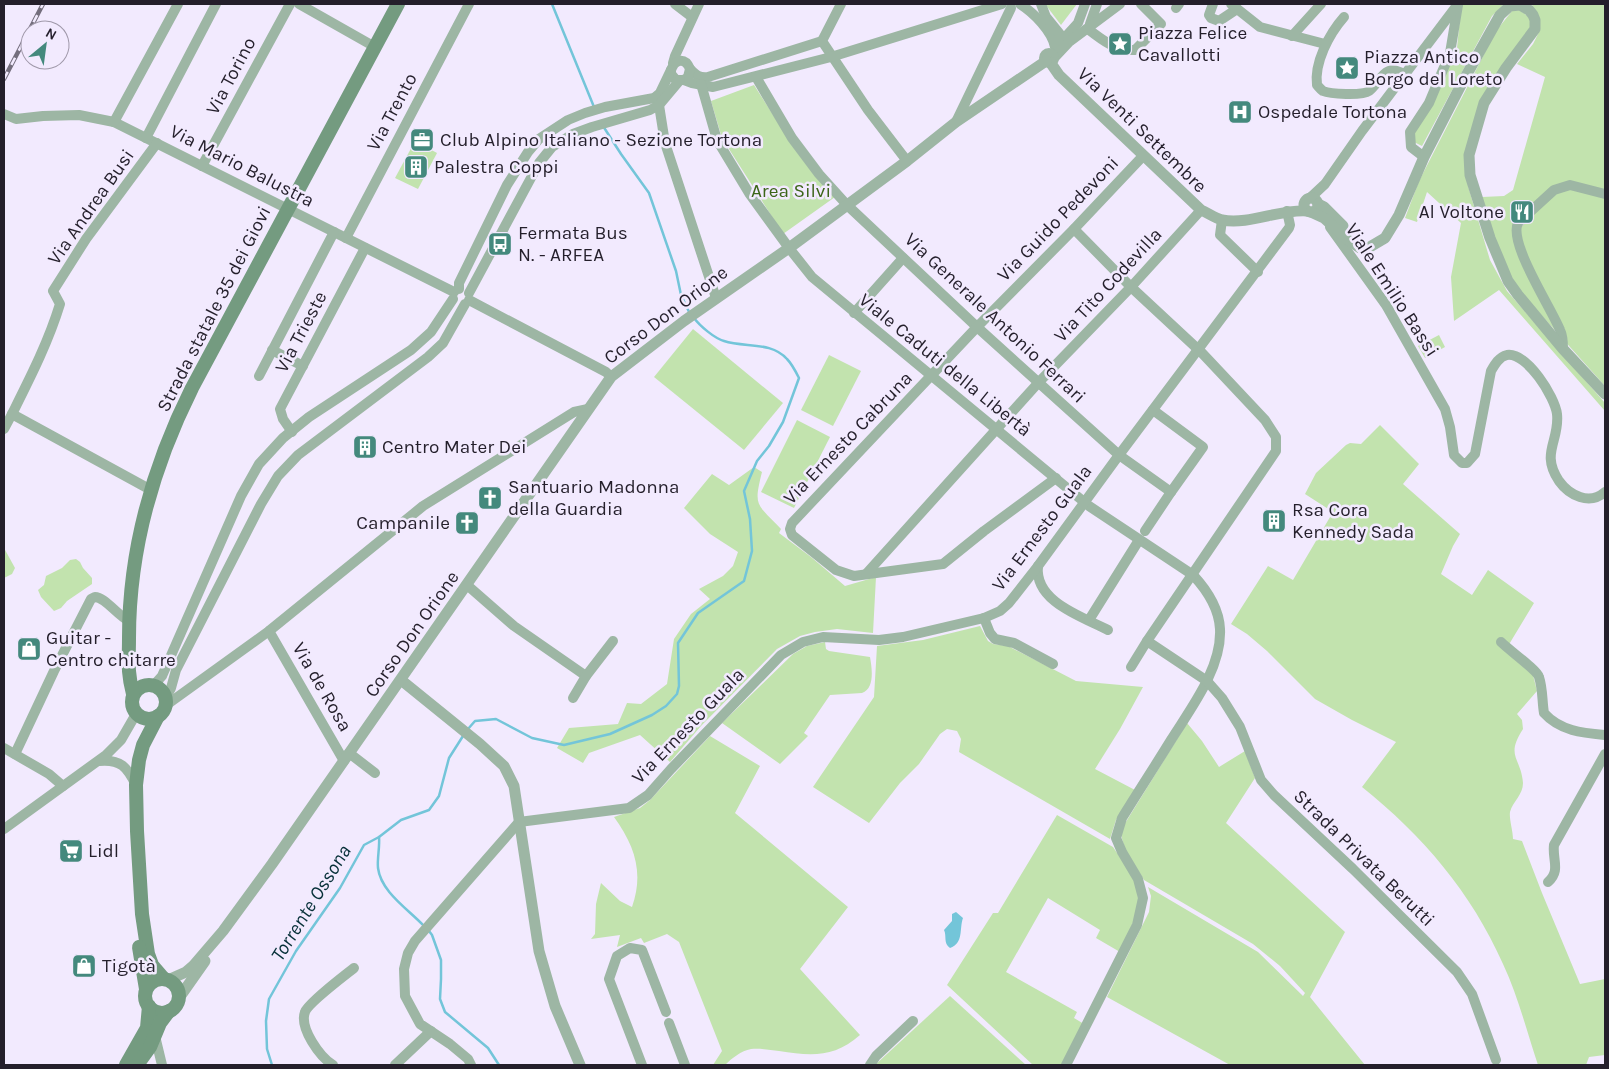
<svg xmlns="http://www.w3.org/2000/svg" width="1609" height="1069" font-family="Karla,sans-serif">
<style>
.green{fill:#c2e3ae}
.water{fill:#73c5d9}
.lines{fill:none;stroke-linecap:round;stroke-linejoin:round}
.stream{stroke:#73c5d9;stroke-width:2.5}
.minor-tunnel{stroke:#c9c1d4;stroke-width:10;stroke-dasharray:10 5;stroke-linecap:butt}
.minor{stroke:#9db6a4;stroke-width:10}
.tertiary{stroke:#9db6a4;stroke-width:11}
.secondary{stroke:#749b80;stroke-width:14}
.rail-casing{stroke:#746e7d;stroke-width:4.5}
.rail{stroke:#f2eafe;stroke-width:2.5;stroke-dasharray:8;stroke-linecap:butt}
.labels{text-anchor:middle;dominant-baseline:central;stroke-width:5;stroke-linejoin:round;paint-order:stroke}
.poi-label{font-size:19px;fill:#241f2b;stroke:#f2eafe;text-anchor:start}
.street-label{font-size:19px;fill:#241f2b;stroke:#f2eafe}
.park-label{font-size:19px;fill:#3c6519;stroke:#f2eafe}
.water-label{font-size:20px;font-style:italic;fill:#073039;stroke:#f2eafe}
</style>
<rect width="100%" height="100%" fill="#f2eafe"/>
<!-- green -->
<g class="green">
<polygon points="1045,4 1077,4 1061,25"/>
<polygon points="1464,4 1504,4 1492,16 1422,146 1414,142 1412,132 1432,104 1457,48 1461,7"/>
<polygon points="1530,4 1605,4 1605,386 1518,289 1496,248 1482,197 1504,196 1513,190 1545,77 1517,64 1533,44 1540,30 1533,6"/>
<path d="M1519 10C1527 15 1531 17 1531 27L1482 100 1468 186 1490 260 1507 291 1605 403V411L1499 290 1454 321 1451 277 1461 223 1427 192 1417 222 1405 218 1419 181 1496 31 1512 11Z"/>
<polygon points="754,85 789,140 835,197 783,234 722,138 711,101"/>
<polygon points="415,141 437,153 418,189 395,178"/>
<polygon points="693,329 783,403 744,450 654,377"/>
<polygon points="1439,335 1445,347 1425,358 1418,346"/>
<polygon points="829,355 861,371 833,426 801,410"/>
<polygon points="797,420 830,437 794,508 761,492"/>
<path d="M1380 425 1419 464 1403 484 1460 534 1453 546 1441 574 1472 595 1488 570 1534 603 1505 651 1533 675 1537 691 1517 714 1522 720 1523 729C1505 757 1521 757 1523 783 1523 795 1513 801 1510 812 1509 819 1513 831 1513 839L1522 841 1542 893 1580 984 1605 979V1055L1589 1057 1586 1065H1538C1527 1032 1518 996 1503 964 1471 892 1423 836 1362 787L1396 742 1352 720 1315 699 1267 651 1247 634 1231 624 1268 566 1293 580 1333 512 1305 494 1316 473 1346 445 1350 443 1361 444Z"/>
<path d="M754 467 762 472C753 508 757 503 781 529L779 533 811 557 845 586 876 577 873 633 837 629 815 632 800 636 777 649 701 726 670 762 640 735 589 753 583 763 557 748 569 728 618 724 627 703 641 704 667 684 674 639 691 614 710 599 699 589 723 576 733 566 738 552 710 534 684 508 712 474 729 485Z"/>
<polygon points="4,548 15,568 12,574 4,578"/>
<polygon points="76,559 80,562 83,568 92,578 92,584 67,601 61,608 54,611 41,597 38,590 44,585 46,576 62,568 70,560"/>
<polygon points="980,626 988,641 993,644 1008,646 1076,681 1143,687 1120,729 1095,769 1135,790 1116,820 1110,839 959,752 961,739 957,731 947,729 940,734 919,764 900,783 869,823 813,787 874,697 877,646 923,640"/>
<path d="M825 642 826 649 829 651 870 657C872 668 875 689 862 693L830 695 804 733 808 736 780 764 722 723 793 654 807 646Z"/>
<polygon points="1187,723 1202,741 1219,767 1245,751 1255,778 1226,823 1345,932 1310,997 1365,1065 1230,1065 1107,997 1149,912 1151,896 1148,887 1258,952 1303,996 1305,993 1280,966 1253,944 1144,880 1126,851 1122,839 1121,833 1124,825"/>
<path d="M710 736 760 766 735 813 848 907 800 969 860 1035C834 1058 811 1056 779 1051 770 1050 760 1048 751 1049 741 1051 732 1058 725 1065H713L722 1051 679 942 667 934 644 943 641 938 617 947 620 935 591 939 595 934 596 904 601 883 620 901 632 907C644 873 635 846 614 817L640 808 650 800Z"/>
<polygon points="1057,815 1113,847 1135,879 1137,887 1139,909 1120,952 1096,938 1100,930 1048,898 1006,972 1077,1012 1074,1018 1084,1024 1062,1065 1033,1065 947,985 993,913 998,913"/>
<polygon points="950,996 1026,1065 875,1065"/>
</g>
<!-- water -->
<path class="water" d="M956 912 963 918C959 929 964 943 950 948 943 943 947 936 944 930L952 921V914Z"/>
<g class="lines">
<!-- stream -->
<g class="stream">
<polyline points="552,4 594,107"/>
<polyline points="603,126 621,154 649,193 676,271 681,295 690,314"/>
<path d="M468 729 475 721 496 719 532 738 564 745 610 734 652 715 666 706 677 694 679 686 678 643 698 613 744 581 752 551 750 519 744 491 757 461 769 446 783 422 799 378C796 372 792 364 787 359 771 341 745 348 724 341 714 338 700 326 694 318"/>
<path d="M379 837C380 847 377 858 378 868 381 892 408 909 423 925"/>
<polyline points="429,931 432,935 441,960 441,979 440,999 445,1012 488,1048 499,1065"/>
<polyline points="272,1065 267,1049 266,1021 269,999 296,951 340,888 364,845 379,837 401,820 429,810 439,796 449,758 463,736"/>
</g>
<!-- minor-tunnel -->
<polyline class="minor-tunnel" points="1518,223 1531,211"/>
<!-- minor -->
<g class="minor">
<polyline points="299,4 375,47"/>
<polyline points="675,4 692,17"/>
<polyline points="841,4 822,41 868,110 907,161"/>
<path d="M1020 4C1034 13 1052 31 1055 47"/>
<polyline points="1041,4 1046,17 1063,38"/>
<polyline points="1213,4 1209,15 1211,18 1219,21 1237,9"/>
<polyline points="1231,4 1260,27 1325,44"/>
<polyline points="1176,8 1179,4"/>
<path d="M1344 17C1329 34 1314 63 1317 85 1319 87 1320 89 1323 91 1330 94 1362 96 1369 91 1381 82 1384 61 1405 75"/>
<polyline points="1090,24 1097,4"/>
<path d="M1088 29C1102 40 1116 51 1135 50L1161 24 1141 4"/>
<polyline points="1292,36 1321,4"/>
<polyline points="1057,46 1078,23 1085,4"/>
<polyline points="1054,58 1069,42 1120,4"/>
<polyline points="673,63 675,56 699,4"/>
<path d="M690 69C696 75 699 78 708 77L822 41"/>
<polyline points="756,77 792,138 819,174 847,205 977,327 1119,455 1171,492"/>
<path d="M684 80 688 77 690 69C685 57 675 59 671 70V74L676 80H684L692 83 713 87 831 57 1002 4"/>
<path d="M701 84 717 140 749 193 789 248 812 277 1089 506 1193 575C1206 589 1219 608 1220 629 1222 668 1191 708 1171 740 1155 766 1138 792 1122 818L1116 838 1122 852 1138 879 1143 898 1137 925 1066 1065"/>
<polyline points="659,105 665,143 716,298"/>
<polyline points="4,114 16,119 43,116 79,115 114,122 454,292"/>
<polyline points="114,122 178,4"/>
<polyline points="956,122 1011,8"/>
<polyline points="146,138 216,4"/>
<polyline points="1424,157 1411,147 1410,132 1429,103 1450,53 1458,5"/>
<polyline points="202,166 290,4"/>
<polyline points="1310,198 1325,184 1362,131 1458,4"/>
<polyline points="1531,211 1554,190 1570,185 1605,194"/>
<polyline points="1222,220 1220,235 1258,272"/>
<path d="M1518 223C1508 243 1552 309 1560 330 1563 336 1563 343 1563 349"/>
<path d="M1330 227 1386 305 1445 409 1450 427 1454 455 1462 463H1467L1475 454 1491 371C1495 364 1499 357 1507 355 1527 352 1555 397 1557 414 1560 441 1540 453 1559 481 1564 488 1571 494 1580 497 1589 500 1598 498 1605 492"/>
<polyline points="1074,229 1131,287 1202,353 1265,420 1276,437 1276,451 1147,641"/>
<polyline points="346,238 469,4"/>
<polyline points="459,289 459,283 507,185 528,152 539,139 568,120 585,113 605,107 654,98 660,93 671,70"/>
<polyline points="469,293 539,163 552,147 573,134 592,127 650,110 659,105 680,80"/>
<polyline points="469,300 606,372 611,377"/>
<polyline points="854,313 903,258"/>
<polyline points="272,350 303,366"/>
<polyline points="259,376 334,232"/>
<path d="M12 414C30 378 48 343 60 304L53 291 86 239 157 143"/>
<polyline points="4,429 12,414 151,490"/>
<polyline points="292,432 283,419 280,409 365,248"/>
<polyline points="1056,478 984,531 943,564 854,576 836,570 792,535 790,529 792,523 977,327 1074,229 1143,156"/>
<polyline points="1145,531 1171,492 1203,447 1153,410"/>
<path d="M1038 566C1034 602 1083 617 1108 630"/>
<polyline points="866,574 1039,382 1131,287 1201,210"/>
<polyline points="467,585 514,626 586,676"/>
<polyline points="984,618 990,633 995,639 1014,643 1053,664"/>
<polyline points="1089,620 1139,540"/>
<polyline points="269,631 344,761"/>
<path d="M1501 642C1509 650 1537 670 1539 677 1543 689 1542 702 1544 713 1560 731 1583 733 1605 735"/>
<polyline points="1131,667 1147,641 1207,681 1222,698 1240,727 1261,780 1274,795 1353,869 1457,972 1472,994 1496,1060"/>
<polyline points="153,686 162,676 241,496 259,464 283,438 309,417 411,350 431,332 453,299"/>
<polyline points="573,698 586,676 613,641"/>
<polyline points="165,699 171,688 176,670 261,504 278,476 298,455 428,357 443,343 465,304"/>
<polyline points="165,706 269,631 423,506 574,412 588,409"/>
<polyline points="4,748 49,774 63,786"/>
<polyline points="349,753 375,773"/>
<path d="M15 754 54 671 91 599 95 597C105 597 117 615 129 621"/>
<path d="M99 761C121 759 127 767 136 785"/>
<polyline points="4,829 106,755 121,740 136,714"/>
<path d="M1548 882C1561 871 1552 859 1554 845L1605 754"/>
<polyline points="669,1023 685,1065"/>
<polyline points="155,1036 162,1065"/>
<path d="M333 1065C320 1057 299 1028 305 1012 308 1003 344 976 354 968"/>
<polyline points="395,1065 431,1031"/>
<polyline points="471,1065 468,1059 450,1044 420,1024 405,996 404,969 408,953 415,941 519,822 629,808 648,795 671,769 781,655 803,642 823,637 879,640 903,637 984,618 1000,611 1009,603 1038,566 1119,455 1289,228 1290,225 1287,211"/>
<polyline points="642,1065 609,979 617,956 630,948 642,950 666,1012"/>
<polyline points="870,1065 876,1056 913,1021"/>
</g>
<!-- tertiary -->
<g class="tertiary">
<circle cx="1049" cy="58" r="4.5"/>
<path d="M1050 62 1059 75 1201 210C1208 213 1215 218 1222 220 1250 225 1279 209 1307 211"/>
<circle cx="1311" cy="205" r="7"/>
<polyline points="1318,204 1324,207 1343,226"/>
<polyline points="1311,212 1324,218 1348,240 1360,248 1368,248 1385,238 1399,215 1424,157 1462,83 1500,15 1510,6 1520,5 1529,10 1533,15 1535,20 1535,29 1506,68 1484,103 1469,155 1470,175 1490,238 1508,281 1518,295 1563,349 1605,394"/>
<polyline points="401,680 480,744 504,766 514,786 539,951 555,1006 580,1065"/>
<polyline points="168,980 186,972 193,966 223,931 272,864 611,377 684,321 789,248 907,161 956,122 1046,61"/>
<polyline points="179,998 205,961"/>
</g>
<!-- secondary -->
<g class="secondary">
<circle cx="149" cy="702" r="17"/>
<path d="M133 694C127 671 129 661 129 638 129 550 153 466 192 388L398 4"/>
<polyline points="158,716 143,745 139,760 136,785 137,831 142,914 148,954 152,965 164,979"/>
<polyline points="139,947 146,989"/>
<circle cx="162" cy="996" r="17"/>
<polyline points="126,1065 147,1028 149,1006"/>
<polyline points="137,1065 150,1047 160,1023 169,1011"/>
</g>
<defs>
<polyline id="rail" points="4,79 43,4"/>
</defs>
<!-- rail casing -->
<use href="#rail" class="rail-casing"/>
<!-- rail -->
<use href="#rail" class="rail"/>
</g>
<!-- icons -->
<defs>
<symbol id="sight-square" viewBox="-11 -11 22 22"><rect x="-9" y="-9" width="18" height="18" rx="4" fill="#44897d" stroke="#f2eafe"/><path d="M0-6L1.8-2.2L6-1.7L2.9 1.2L3.7 5.4L0 3.3L-3.7 5.4L-2.9 1.2L-6-1.7L-1.8-2.2Z" fill="#fff"/></symbol>
<symbol id="hospital-square" viewBox="-11 -11 22 22"><rect x="-9" y="-9" width="18" height="18" rx="4" fill="#44897d" stroke="#f2eafe"/><path d="M-5-5h3v3.5h4V-5h3V5h-3V1.5h-4V5h-3Z" fill="#fff"/></symbol>
<symbol id="office-square" viewBox="-11 -11 22 22"><rect x="-9" y="-9" width="18" height="18" rx="4" fill="#44897d" stroke="#f2eafe"/><path d="M-6-3h4V-5.5h4V-3h4V5H-6ZM-1-4.5V-3h2v-1.5ZM-6 0V1H6V0Z" fill="#fff"/></symbol>
<symbol id="building-square" viewBox="-11 -11 22 22"><rect x="-9" y="-9" width="18" height="18" rx="4" fill="#44897d" stroke="#f2eafe"/><path d="M-4-6H4V6H1V3H-1V6H-4ZM-2.5-4.3h1.7v1.8h-1.7ZM.8-4.3h1.7v1.8H.8ZM-2.5-1h1.7V.8h-1.7ZM.8-1h1.7V.8H.8Z" fill="#fff"/></symbol>
<symbol id="restaurant-square" viewBox="-11 -11 22 22"><rect x="-9" y="-9" width="18" height="18" rx="4" fill="#44897d" stroke="#f2eafe"/><path d="M-5-6h1v4h1v-4h1v4h1v-4h1v5L-1.5 .5V6h-2V.5L-5-1ZM5-6V6H3V1.5H1.5Q1.5-4 5-6Z" fill="#fff"/></symbol>
<symbol id="bus-square" viewBox="-11 -11 22 22"><rect x="-9" y="-9" width="18" height="18" rx="4" fill="#44897d" stroke="#f2eafe"/><path d="M-5-6H5V4H4V6H2V4H-2V6H-4V4H-5ZM-3.5-4V0h7V-4ZM-3.5 1.2v1.5H-2V1.2ZM2 1.2v1.5H3.5V1.2Z" fill="#fff"/></symbol>
<symbol id="church-square" viewBox="-11 -11 22 22"><rect x="-9" y="-9" width="18" height="18" rx="4" fill="#44897d" stroke="#f2eafe"/><path d="M-1.2-6h2.4v3.5h3.3v2.4h-3.3V6h-2.4V-.1h-3.3v-2.4h3.3Z" fill="#fff"/></symbol>
<symbol id="shop-square" viewBox="-11 -11 22 22"><rect x="-9" y="-9" width="18" height="18" rx="4" fill="#44897d" stroke="#f2eafe"/><path d="M-5-2.5h2.3a2.7 3.5 0 0 1 5.4 0H5L5.5 6h-11ZM-1.5-2.5h3a1.5 2.3 0 0 0-3 0Z" fill="#fff"/></symbol>
<symbol id="supermarket-square" viewBox="-11 -11 22 22"><rect x="-9" y="-9" width="18" height="18" rx="4" fill="#44897d" stroke="#f2eafe"/><path d="M-6-5.5h2.5l.6 2H6L4.5 2H-2.5L-4.4-4H-6ZM-1.5 3.2a1.3 1.3 0 1 0 .1 0ZM3 3.2a1.3 1.3 0 1 0 .1 0Z" fill="#fff"/></symbol>
</defs>
<g fill-rule="evenodd">
<use href="#sight-square" x="1106" y="30" width="28" height="28"/>
<use href="#sight-square" x="1333" y="54" width="28" height="28"/>
<use href="#hospital-square" x="1226" y="98" width="28" height="28"/>
<use href="#office-square" x="408" y="126" width="28" height="28"/>
<use href="#building-square" x="402" y="153" width="28" height="28"/>
<use href="#restaurant-square" x="1508" y="198" width="28" height="28"/>
<use href="#bus-square" x="486" y="230" width="28" height="28"/>
<use href="#building-square" x="351" y="433" width="28" height="28"/>
<use href="#church-square" x="476" y="484" width="28" height="28"/>
<use href="#building-square" x="1260" y="507" width="28" height="28"/>
<use href="#church-square" x="453" y="509" width="28" height="28"/>
<use href="#shop-square" x="15" y="635" width="28" height="28"/>
<use href="#supermarket-square" x="57" y="837" width="28" height="28"/>
<use href="#shop-square" x="70" y="952" width="28" height="28"/>
</g>
<g class="labels">
<!-- poi labels -->
<g class="poi-label">
<text x="1138" y="33">Piazza Felice<tspan x="1138" dy="22">Cavallotti</tspan></text>
<text x="1364" y="57">Piazza Antico<tspan x="1364" dy="22">Borgo del Loreto</tspan></text>
<text x="1258" y="112">Ospedale Tortona</text>
<text x="440" y="140">Club Alpino Italiano - Sezione Tortona</text>
<text x="434" y="167">Palestra Coppi</text>
<text x="1504" y="212" text-anchor="end">Al Voltone</text>
<text x="518" y="233">Fermata Bus<tspan x="518" dy="22">N. - ARFEA</tspan></text>
<text x="382" y="447">Centro Mater Dei</text>
<text x="508" y="487">Santuario Madonna<tspan x="508" dy="22">della Guardia</tspan></text>
<text x="1292" y="510">Rsa Cora<tspan x="1292" dy="22">Kennedy Sada</tspan></text>
<text x="450" y="523" text-anchor="end">Campanile</text>
<text x="46" y="638">Guitar -<tspan x="46" dy="22">Centro chitarre</tspan></text>
<text x="88" y="851">Lidl</text>
<text x="102" y="966">Tigotà</text>
</g>
<!-- street labels -->
<g class="street-label">
<text transform="translate(231 76) rotate(-62)">Via Torino</text>
<text transform="translate(392 112) rotate(-62)">Via Trento</text>
<text transform="translate(1142 130) rotate(44)">Via Venti Settembre</text>
<text transform="translate(242 166) rotate(27)">Via Mario Balustra</text>
<text transform="translate(91 207) rotate(-55)">Via Andrea Busi</text>
<text transform="translate(1058 219) rotate(-46)">Via Guido Pedevoni</text>
<text transform="translate(1108 285) rotate(-47)">Via Tito Codevilla</text>
<text transform="translate(1392 290) rotate(57)">Viale Emilio Bassi</text>
<text transform="translate(214 309) rotate(-63)">Strada statale 35 dei Giovi</text>
<text transform="translate(666 315) rotate(-37)">Corso Don Orione</text>
<text transform="translate(995 318) rotate(43)">Via Generale Antonio Ferrari</text>
<text transform="translate(301 332) rotate(-62)">Via Trieste</text>
<text transform="translate(945 365) rotate(39)">Viale Caduti della Libertà</text>
<text transform="translate(848 438) rotate(-46)">Via Ernesto Cabruna</text>
<text transform="translate(1042 528) rotate(-53)">Via Ernesto Guala</text>
<text transform="translate(412 634) rotate(-55)">Corso Don Orione</text>
<text transform="translate(322 687) rotate(60)">Via de Rosa</text>
<text transform="translate(688 726) rotate(-46)">Via Ernesto Guala</text>
<text transform="translate(1364 858) rotate(44)">Strada Privata Berutti</text>
</g>
<!-- park labels -->
<g class="park-label">
<text x="791" y="191">Area Silvi</text>
</g>
<!-- water labels -->
<g class="water-label">
<text transform="translate(311 903) rotate(-58)">Torrente Ossona</text>
</g>
</g>
<!-- border -->
<rect width="1609" height="1069" fill="none" stroke="#241f2b" stroke-width="10"/>
<!-- north arrow -->
<g transform="translate(45 45) rotate(29)"><circle r="24" fill="#f2eafe" stroke="#a099aa"/>
<path d="M0-4L9 19L0 12L-9 19Z" fill="#44897d"/>
<text y="-8" font-size="14" font-weight="bold" text-anchor="middle" fill="#241f2b">N</text>
</g>
</svg>
